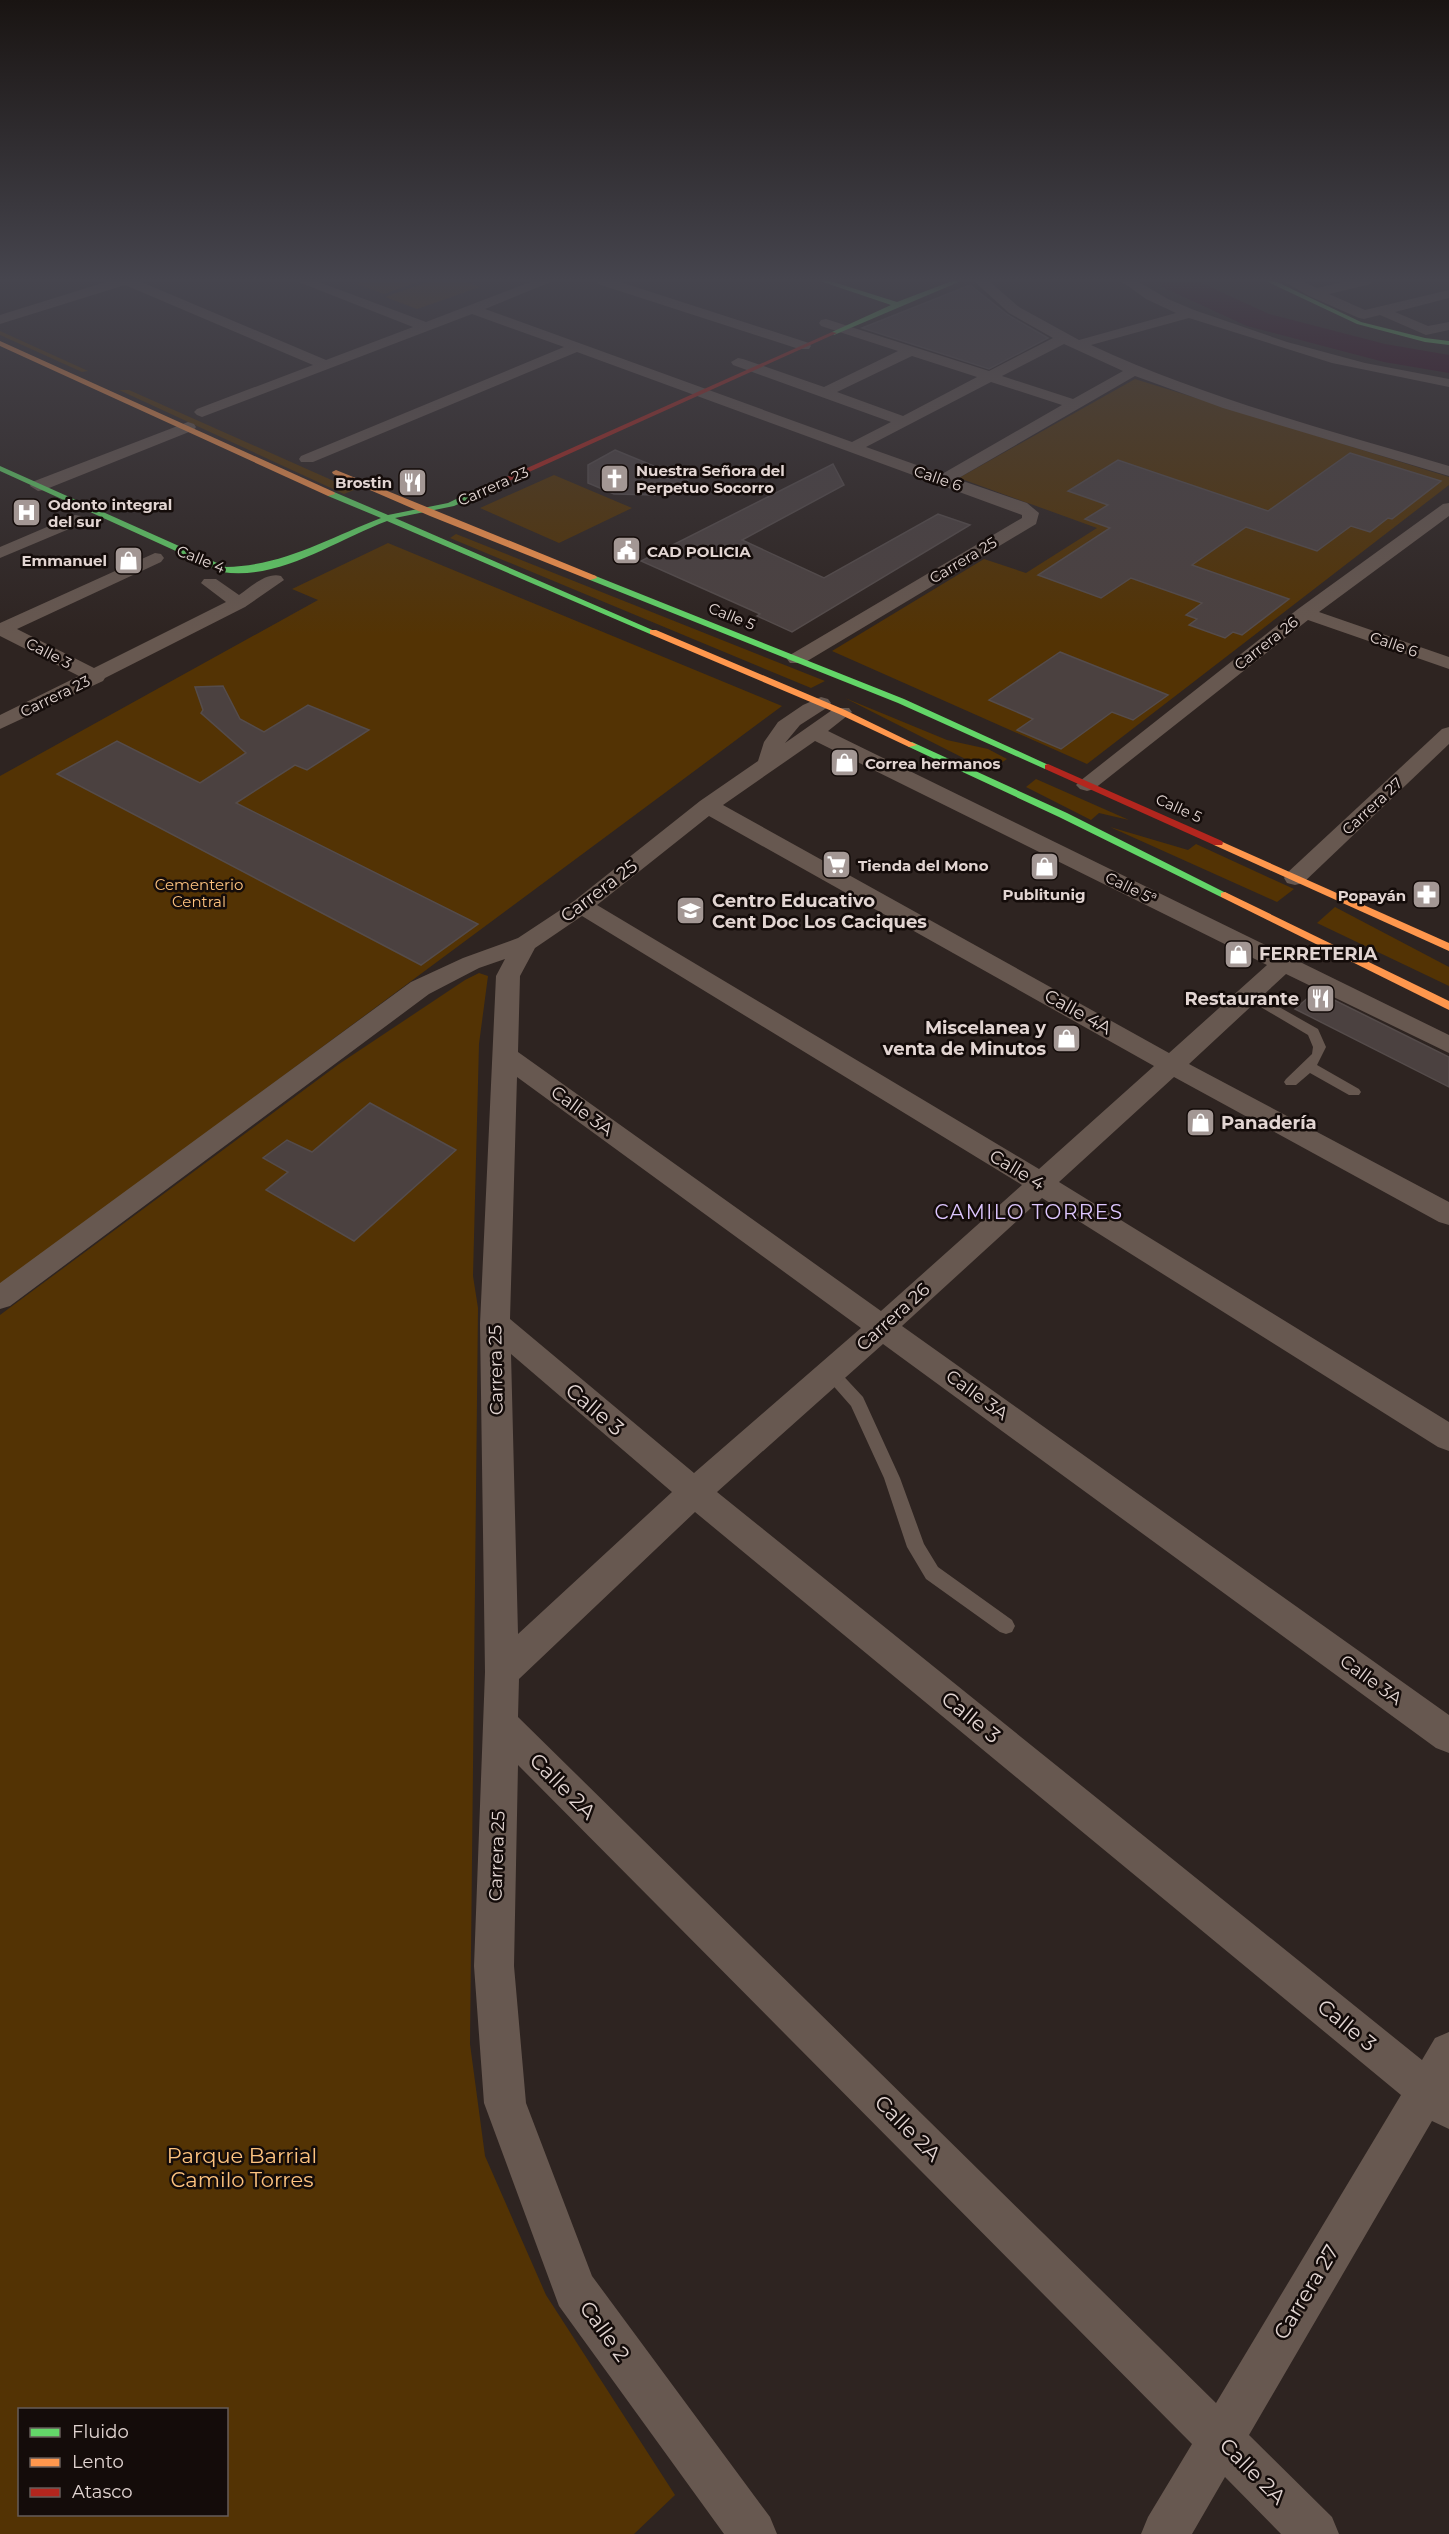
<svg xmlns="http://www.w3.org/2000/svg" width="1449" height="2534" font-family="Montserrat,sans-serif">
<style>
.green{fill:#533304;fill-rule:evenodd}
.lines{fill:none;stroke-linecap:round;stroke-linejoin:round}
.river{fill:#320318;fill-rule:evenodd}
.building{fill:#4b4140;stroke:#554c4b;stroke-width:1.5}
.lane{fill:#675850;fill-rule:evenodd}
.street{fill:#675850;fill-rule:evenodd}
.fast{fill:#63d668;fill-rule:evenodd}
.slow{fill:#ff974d;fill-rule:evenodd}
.jam{fill:#b3261e;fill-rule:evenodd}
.labels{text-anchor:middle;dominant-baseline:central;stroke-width:5;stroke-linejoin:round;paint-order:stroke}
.far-poi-label{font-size:15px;font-weight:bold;fill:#e2d5d2;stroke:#140c0a;text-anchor:start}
.far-street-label{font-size:15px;fill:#e2d5d2;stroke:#140c0a}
.far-park-label{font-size:15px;fill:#fec37f;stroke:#140c0a}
.street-label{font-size:18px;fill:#e2d5d2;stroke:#140c0a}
.poi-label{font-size:18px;font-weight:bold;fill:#e2d5d2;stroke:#140c0a;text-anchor:start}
.neighbourhood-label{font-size:20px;letter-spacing:1.5px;fill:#ddc6fe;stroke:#140c0a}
.near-street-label{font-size:21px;fill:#e2d5d2;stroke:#140c0a}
.near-park-label{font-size:21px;fill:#fec37f;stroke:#140c0a}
</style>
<rect width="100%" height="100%" fill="#2e2421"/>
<!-- green -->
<g class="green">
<polygon points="364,281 421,281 384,294 357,284"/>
<polygon points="430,281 464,281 480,287 417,309 385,297"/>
<polygon points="0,331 88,371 82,372 0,335"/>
<polygon points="1135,379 1449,477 1449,485 1087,764 832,651 984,559 1026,573 1097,528 959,478"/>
<polygon points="119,390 129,390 354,490 344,494"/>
<polygon points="554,475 632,508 559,543 480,508"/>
<polygon points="456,534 825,681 811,688 450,538"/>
<polygon points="388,543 782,706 0,1286 0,776 318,600 292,589"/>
<polygon points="845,698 947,740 988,749 1007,759 989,771"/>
<polygon points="1036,779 1129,820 1099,813 1091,820 1026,787"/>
<polygon points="1110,827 1188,850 1196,844 1294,889 1277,902"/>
<polygon points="1335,907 1449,967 1449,986 1317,923"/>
<path d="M479 973 488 976 479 1044 473 1276 478 1308 470 2044 485 2156 546 2295 675 2495 634 2534H0V1315L339 1064 465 980ZM20 2410H226V2514H20Z"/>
</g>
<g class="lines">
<!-- river -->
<polygon class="river" points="1158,281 1197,281 1269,314 1385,344 1449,355 1449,373 1384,362 1247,326 1162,287"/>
</g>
<!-- building -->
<g class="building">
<polygon points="970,285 1008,315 1048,338 989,369 862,328"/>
<polygon points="615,450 688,480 655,495 614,494 588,483 588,465"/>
<polygon points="1350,453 1441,481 1392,519 1388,518 1370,532 1351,526 1317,551 1246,527 1192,565 1289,599 1242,635 1233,632 1225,638 1189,625 1197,619 1186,615 1202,603 1131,578 1101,598 1038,575 1110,528 1085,519 1108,505 1068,491 1118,460 1268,511"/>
<polygon points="833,464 844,485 742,540 824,578 938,514 970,525 792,632 757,616 760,614 641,561"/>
<polygon points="1060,652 1168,695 1133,720 1112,712 1061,749 1017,730 1033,719 989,700"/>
<polygon points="223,686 240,719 264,732 308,705 369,730 307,770 295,765 236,803 478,924 421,965 57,774 117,741 200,783 246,753 201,713 203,710 195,687"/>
<polygon points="1316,991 1449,1057 1449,1087 1295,1009"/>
<polygon points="370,1103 456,1150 354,1241 266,1190 288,1172 263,1158 287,1140 312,1152"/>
</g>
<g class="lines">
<!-- lane -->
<g class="lane">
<polygon points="1249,990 1318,1029 1326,1047 1317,1065 1359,1089 1361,1092 1359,1095 1349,1095 1310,1073 1296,1085 1286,1085 1284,1082 1286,1079 1312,1054 1313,1047 1308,1035 1244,997 1243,994"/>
<polygon points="830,1367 836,1368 863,1397 900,1478 924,1544 938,1567 1012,1620 1015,1626 1012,1632 1006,1634 1000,1632 926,1579 907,1547 884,1478 851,1406 822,1373 824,1368"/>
</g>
<!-- street -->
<g class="street">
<path d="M109 281H139L326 360 413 327 296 281H316L426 322 533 281H553L485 309 852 442 891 422 733 365 731 362 738 358 743 359 824 387 898 351 821 326 819 323 821 320 826 319 989 371 1053 338 1009 313 974 281H989L1019 307 1079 340 1176 313 1146 299 1121 281H1137L1168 299 1194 310 1287 342 1365 363 1449 379V387L1332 363 1189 318 1091 345C1205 398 1328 430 1449 466V476L1223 408 1135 376 957 479 1027 503 1039 513 1036 524 804 663H790L787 659 790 655 1022 518V515L577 352 313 462H301L299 459 301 456 564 347 472 314 202 417 197 415 194 412 197 409 313 365 125 285 0 324V315ZM1064 344 1123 371 1073 399 1002 376ZM912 356 977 377 903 416 837 392ZM991 382 1062 405 942 474 866 447Z"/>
<polygon points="596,281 617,281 809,343 811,346 809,349 799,349 598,284"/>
<polygon points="1283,281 1302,281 1317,288 1347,281 1373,281 1371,284 1329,294 1365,310 1449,290 1449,298 1395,312 1428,326 1449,322 1449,330 1426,335 1380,315 1364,319 1359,318 1309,296"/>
<polygon points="188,422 194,424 196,427 194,430 44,490 38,491 30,486 32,482"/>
<polygon points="1449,503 1449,516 1319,612 1449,657 1449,669 1308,620 1094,789 1087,791 1080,789 1076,785 1080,781 1298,609 1443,504"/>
<polygon points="75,515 81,516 84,520 81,524 0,558 0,547"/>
<path d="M155 553 161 554 164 558 161 562 17 629 94 668 226 602 201 583 204 579H216L239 595C251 587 266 572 281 576L284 580 245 607 105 678 103 681 0 729V715L79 676 0 636V623Z"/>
<path d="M821 697 828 699 831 703 828 707 800 725 785 743 835 708H849L852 712 828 731 1449 1035V1053L1286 974 1189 1064 1449 1202V1225L1439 1222 1174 1077 1059 1182 1449 1422V1451L1438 1447 1042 1198 902 1326 1449 1715V1753L1436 1748 883 1344 717 1492 1422 2060 1435 2038 1449 2032V2129L1432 2121 1249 2435 1332 2517 1339 2534H1281L1225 2477 1192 2534H1141L1148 2517 1192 2444 518 1765 514 1966 526 2103 592 2276 770 2517 777 2534H724L559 2306 484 2103 474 1966 485 1672 480 1324 496 976 505 959 479 968 429 994 10 1306 0 1309V1283L411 982 463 958 518 938 574 901 700 801 758 761 764 742 778 722 803 705ZM815 741 1267 965 1169 1053 723 805ZM709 816 1154 1066 1039 1169 597 905ZM582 916 1022 1185 881 1311 518 1052 520 976 535 948ZM517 1077 861 1328 694 1473 510 1319ZM511 1354 672 1492 518 1634ZM695 1512 1401 2095 1216 2403 518 1717 519 1679Z"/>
<polygon points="1449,727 1449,744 1303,883 1295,885 1287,883 1284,878 1287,873 1442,729"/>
</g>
<!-- fast -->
<g class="fast">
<polygon points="820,281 830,281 897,302 952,281 961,281 834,335 832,332 891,305"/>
<polygon points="1266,281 1275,281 1361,322 1425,338 1449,341 1449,345 1425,342 1357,324"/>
<path d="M0 466 226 567C283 566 329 538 381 518L328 496V492H334L388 515 448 503 481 487H487V491L454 506 395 518 657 632 650 634 387 521C336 540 279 581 222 572L0 471Z"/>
<polygon points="593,575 904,699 1053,767 1045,769 898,703 590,580 589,578"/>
<polygon points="912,742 1067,813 1230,895 1229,897 1221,897 1059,817 909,747 907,745"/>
</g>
<!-- slow -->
<g class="slow">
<polygon points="0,341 334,492 335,494 328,496 0,346"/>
<polygon points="336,470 596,576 597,578 590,580 430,516 333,474 332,472"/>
<polygon points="650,630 656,630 845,710 917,745 909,747 839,714 650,634"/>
<polygon points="1218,840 1449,943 1449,951 1214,845 1213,843"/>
<polygon points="1225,892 1449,1001 1449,1010 1221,897 1221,893"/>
</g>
<!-- jam -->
<g class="jam">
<polygon points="832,332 837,333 487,491 480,489"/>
<polygon points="1048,764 1222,841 1223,843 1222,845 1214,845 1045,769 1045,765"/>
</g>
</g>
<!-- sky -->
<linearGradient id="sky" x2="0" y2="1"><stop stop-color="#191412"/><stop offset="0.44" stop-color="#46454e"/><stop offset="1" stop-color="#46454e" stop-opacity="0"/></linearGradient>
<rect width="1449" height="636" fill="url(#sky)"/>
<!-- icons -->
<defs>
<symbol id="church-square" viewBox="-11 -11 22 22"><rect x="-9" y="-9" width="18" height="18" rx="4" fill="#a39794" stroke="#140c0a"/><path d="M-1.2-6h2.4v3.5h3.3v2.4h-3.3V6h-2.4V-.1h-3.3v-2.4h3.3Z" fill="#fff"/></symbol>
<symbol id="restaurant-square" viewBox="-11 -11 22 22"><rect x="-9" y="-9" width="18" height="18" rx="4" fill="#a39794" stroke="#140c0a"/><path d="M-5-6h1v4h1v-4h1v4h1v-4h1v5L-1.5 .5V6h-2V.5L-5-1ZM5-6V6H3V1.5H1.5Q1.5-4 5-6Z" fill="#fff"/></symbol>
<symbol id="hospital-square" viewBox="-11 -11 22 22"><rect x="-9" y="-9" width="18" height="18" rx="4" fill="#a39794" stroke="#140c0a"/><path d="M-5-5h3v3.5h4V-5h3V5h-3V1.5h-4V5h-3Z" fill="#fff"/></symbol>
<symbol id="civic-square" viewBox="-11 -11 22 22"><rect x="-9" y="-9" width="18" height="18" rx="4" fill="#a39794" stroke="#140c0a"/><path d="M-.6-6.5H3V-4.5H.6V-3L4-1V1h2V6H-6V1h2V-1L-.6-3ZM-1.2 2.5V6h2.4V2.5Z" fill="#fff"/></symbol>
<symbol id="shop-square" viewBox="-11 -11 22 22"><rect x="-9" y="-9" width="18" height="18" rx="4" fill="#a39794" stroke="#140c0a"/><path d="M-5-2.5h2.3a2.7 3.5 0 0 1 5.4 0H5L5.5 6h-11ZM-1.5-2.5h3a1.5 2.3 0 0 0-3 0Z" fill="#fff"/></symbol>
<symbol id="supermarket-square" viewBox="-11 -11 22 22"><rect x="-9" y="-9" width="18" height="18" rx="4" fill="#a39794" stroke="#140c0a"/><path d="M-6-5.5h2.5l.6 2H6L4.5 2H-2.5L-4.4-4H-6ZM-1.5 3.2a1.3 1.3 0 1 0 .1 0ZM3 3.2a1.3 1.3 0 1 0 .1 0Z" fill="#fff"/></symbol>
<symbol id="pharmacy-square" viewBox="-11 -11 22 22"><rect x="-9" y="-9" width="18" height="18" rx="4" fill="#a39794" stroke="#140c0a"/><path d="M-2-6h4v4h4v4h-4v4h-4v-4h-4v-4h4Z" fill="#fff"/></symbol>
<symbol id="school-square" viewBox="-11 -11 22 22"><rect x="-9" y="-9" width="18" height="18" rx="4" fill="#a39794" stroke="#140c0a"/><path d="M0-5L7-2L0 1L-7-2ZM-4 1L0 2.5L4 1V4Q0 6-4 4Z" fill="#fff"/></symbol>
</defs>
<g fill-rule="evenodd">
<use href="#church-square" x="598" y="462" width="33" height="33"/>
<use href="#restaurant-square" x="396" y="466" width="33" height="33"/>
<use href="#hospital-square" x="10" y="496" width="33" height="33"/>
<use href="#civic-square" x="610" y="534" width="33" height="33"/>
<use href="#shop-square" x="112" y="544" width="33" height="33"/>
<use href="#shop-square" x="828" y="746" width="33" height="33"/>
<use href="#supermarket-square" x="820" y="848" width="33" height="33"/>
<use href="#shop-square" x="1028" y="850" width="33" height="33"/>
<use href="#pharmacy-square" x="1410" y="878" width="33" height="33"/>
<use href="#school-square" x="674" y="894" width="33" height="33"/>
<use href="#shop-square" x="1222" y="938" width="33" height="33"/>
<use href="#restaurant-square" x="1304" y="982" width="33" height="33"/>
<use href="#shop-square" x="1050" y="1022" width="33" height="33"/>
<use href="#shop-square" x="1184" y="1106" width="33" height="33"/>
</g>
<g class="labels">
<!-- far-poi labels -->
<g class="far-poi-label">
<text x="636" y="470">Nuestra Señora del<tspan x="636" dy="17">Perpetuo Socorro</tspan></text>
<text x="392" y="482" text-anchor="end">Brostin</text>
<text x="48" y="504">Odonto integral<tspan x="48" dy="17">del sur</tspan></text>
<text x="647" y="551">CAD POLICIA</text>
<text x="107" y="560" text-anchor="end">Emmanuel</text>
<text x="865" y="763">Correa hermanos</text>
<text x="858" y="865">Tienda del Mono</text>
<text x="1044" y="894" text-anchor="middle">Publitunig</text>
<text x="1406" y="895" text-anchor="end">Popayán</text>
</g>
<!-- far-street labels -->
<g class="far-street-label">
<text transform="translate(938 478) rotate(19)">Calle 6</text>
<text transform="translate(493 486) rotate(-24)">Carrera 23</text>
<text transform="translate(201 559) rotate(22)">Calle 4</text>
<text transform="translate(963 560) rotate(-31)">Carrera 25</text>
<text transform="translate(732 616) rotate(22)">Calle 5</text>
<text transform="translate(1266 643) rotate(-38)">Carrera 26</text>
<text transform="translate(1394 644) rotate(19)">Calle 6</text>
<text transform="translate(49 653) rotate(27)">Calle 3</text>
<text transform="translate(55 696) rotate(-26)">Carrera 23</text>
<text transform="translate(1372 806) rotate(-43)">Carrera 27</text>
<text transform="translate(1179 808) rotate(24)">Calle 5</text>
<text transform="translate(1131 888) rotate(26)">Calle 5ª</text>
</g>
<!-- far-park labels -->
<g class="far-park-label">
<text x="199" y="884">Cementerio<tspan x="199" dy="17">Central</tspan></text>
</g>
<!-- street labels -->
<g class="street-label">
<text transform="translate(599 891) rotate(-37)">Carrera 25</text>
<text transform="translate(1078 1012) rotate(29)">Calle 4A</text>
<text transform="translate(582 1111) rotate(36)">Calle 3A</text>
<text transform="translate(1017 1170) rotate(31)">Calle 4</text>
<text transform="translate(893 1317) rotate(-42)">Carrera 26</text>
<text transform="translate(496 1370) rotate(-91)">Carrera 25</text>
<text transform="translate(977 1395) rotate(36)">Calle 3A</text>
<text transform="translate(1371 1680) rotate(36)">Calle 3A</text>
<text transform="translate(497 1856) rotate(-88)">Carrera 25</text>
</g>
<!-- poi labels -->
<g class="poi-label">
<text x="712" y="901">Centro Educativo<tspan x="712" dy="21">Cent Doc Los Caciques</tspan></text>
<text x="1259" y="954">FERRETERIA</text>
<text x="1299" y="999" text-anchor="end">Restaurante</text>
<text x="1046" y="1028" text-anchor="end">Miscelanea y<tspan x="1046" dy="21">venta de Minutos</tspan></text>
<text x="1221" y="1123">Panadería</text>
</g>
<!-- neighbourhood labels -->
<g class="neighbourhood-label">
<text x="1029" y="1212">CAMILO TORRES</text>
</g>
<!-- near-street labels -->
<g class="near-street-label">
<text transform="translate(595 1409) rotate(40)">Calle 3</text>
<text transform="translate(971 1717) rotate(39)">Calle 3</text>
<text transform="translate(563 1786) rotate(45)">Calle 2A</text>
<text transform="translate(1347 2025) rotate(39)">Calle 3</text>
<text transform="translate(908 2128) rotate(45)">Calle 2A</text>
<text transform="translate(1306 2292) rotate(-59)">Carrera 27</text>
<text transform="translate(605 2331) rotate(54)">Calle 2</text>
<text transform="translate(1253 2471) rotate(45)">Calle 2A</text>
</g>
<!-- near-park labels -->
<g class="near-park-label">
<text x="242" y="2155">Parque Barrial<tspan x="242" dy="24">Camilo Torres</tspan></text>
</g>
</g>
<!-- legend -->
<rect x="18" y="2408" width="210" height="108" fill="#140c0a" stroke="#665c5a" stroke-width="1.5"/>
<rect x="30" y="2428" width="30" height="9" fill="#63d668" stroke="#665c5a" stroke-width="1.5"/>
<text x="72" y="2438" font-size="18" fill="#e2d5d2">Fluido</text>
<rect x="30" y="2458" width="30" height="9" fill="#ff974d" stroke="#665c5a" stroke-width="1.5"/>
<text x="72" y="2468" font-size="18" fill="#e2d5d2">Lento</text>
<rect x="30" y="2488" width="30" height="9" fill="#b3261e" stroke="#665c5a" stroke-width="1.5"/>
<text x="72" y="2498" font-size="18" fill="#e2d5d2">Atasco</text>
</svg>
